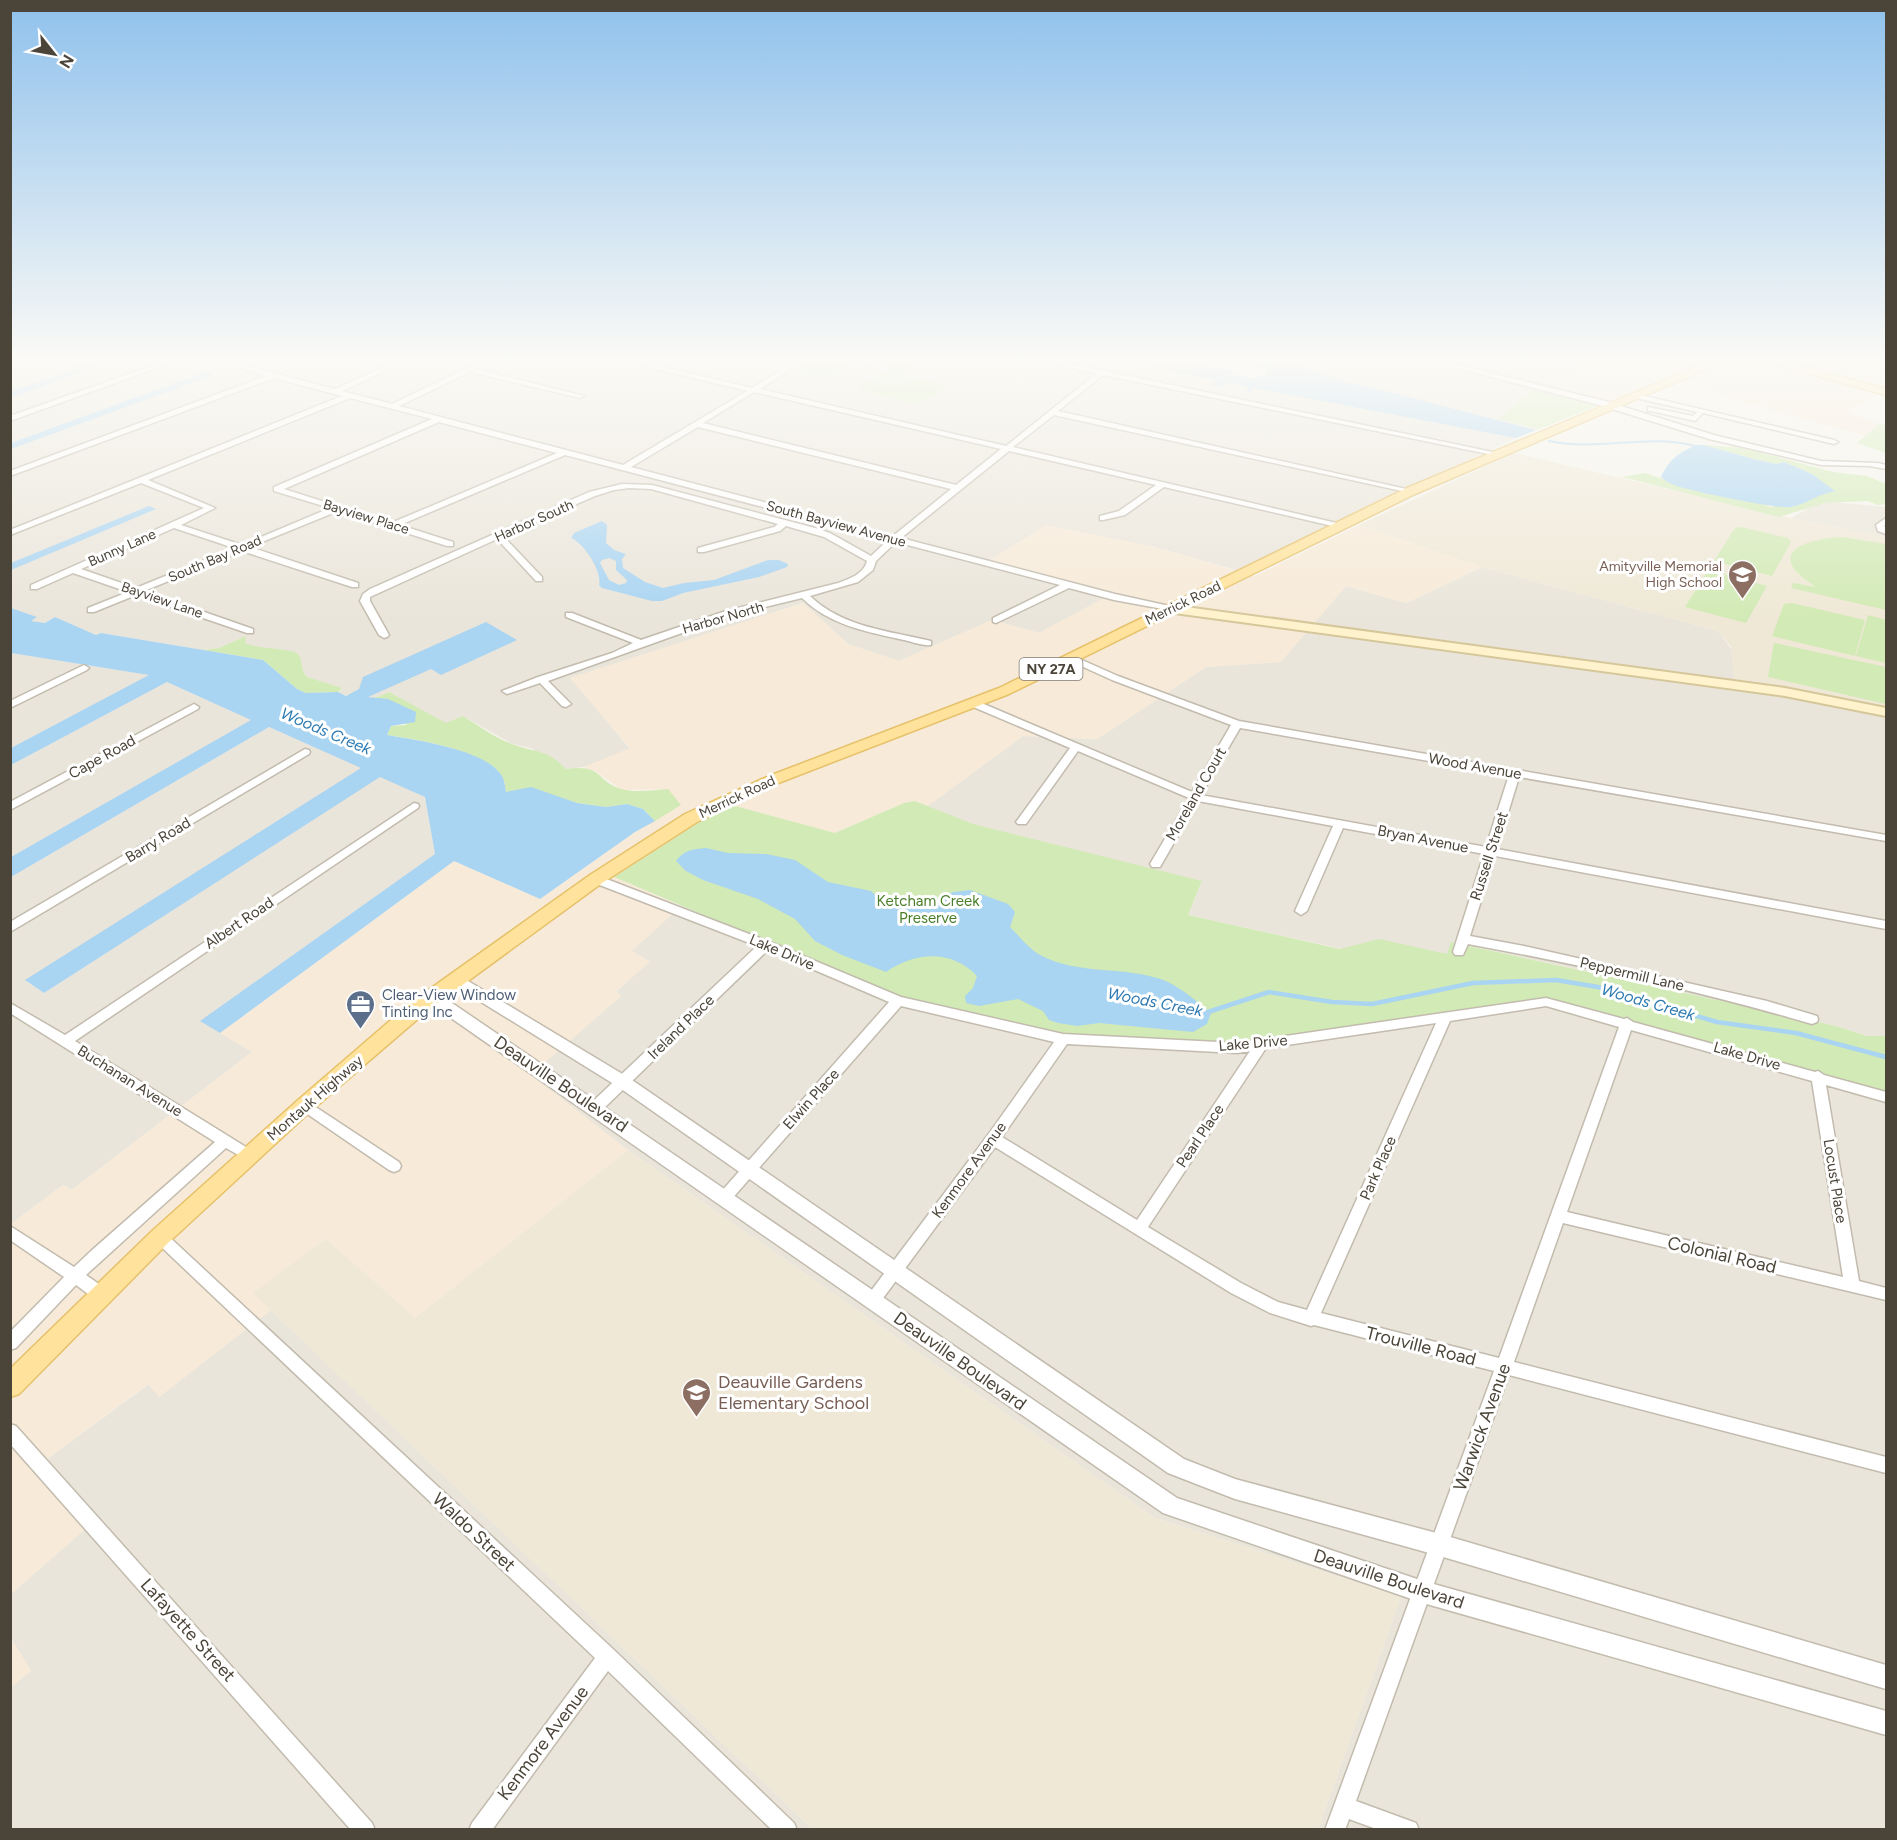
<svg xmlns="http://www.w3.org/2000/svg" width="1897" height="1840" font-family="Figtree,sans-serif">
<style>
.residential{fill:#eae5da}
.commercial{fill:#f7ead8}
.education{fill:#efe8d6}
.green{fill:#d2eab5}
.water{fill:#a9d4f2;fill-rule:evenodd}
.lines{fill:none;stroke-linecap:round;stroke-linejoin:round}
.stream-far1{stroke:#a9d4f2;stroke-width:2}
.stream{stroke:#a9d4f2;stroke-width:4.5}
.minor-casing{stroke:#c2bbae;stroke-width:3}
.tertiary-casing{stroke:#c2bbae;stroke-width:3}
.secondary-casing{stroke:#d6c79b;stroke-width:4}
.primary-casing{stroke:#e6c16a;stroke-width:3}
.minor{fill:#fff;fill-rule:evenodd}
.tertiary{fill:#fff;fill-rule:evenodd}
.secondary{fill:#fff3cd;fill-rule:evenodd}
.primary{fill:#ffe39c;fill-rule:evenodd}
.labels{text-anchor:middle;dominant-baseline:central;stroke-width:6;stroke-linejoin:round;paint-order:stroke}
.far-street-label{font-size:14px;fill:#4b4439;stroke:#fff}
.far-education-label{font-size:14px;fill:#785e54;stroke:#fff;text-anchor:end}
.shield{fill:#fff;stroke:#817c74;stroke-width:1.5}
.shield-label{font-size:14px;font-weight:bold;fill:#4b4439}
.street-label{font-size:15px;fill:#4b4439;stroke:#fff}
.park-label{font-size:15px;fill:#4a7f2a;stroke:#fff}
.service-label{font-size:15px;fill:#4e5e75;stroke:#fff;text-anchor:start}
.water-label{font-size:16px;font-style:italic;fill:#2e7ab2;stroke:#fff}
.near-street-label{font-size:18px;fill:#4b4439;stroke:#fff}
.near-education-label{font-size:18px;fill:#785e54;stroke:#fff;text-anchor:start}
</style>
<rect width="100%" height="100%" fill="#f6f3ec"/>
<!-- residential -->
<g class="residential">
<polygon points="11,362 1123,362 1217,380 1213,385 1221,387 1227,382 1516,438 1236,570 1151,546 1107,597 1039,633 992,620 899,661 848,644 803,603 571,678 630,749 584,767 566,769 531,748 512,744 463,716 446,724 389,692 375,698 347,696 338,692 342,689 307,677 304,673 299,655 280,649 255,648 244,643 246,636 219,648 203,650 101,633 96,635 55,617 45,623 30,621 36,617 11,608"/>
<polygon points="1291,362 1567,362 1585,368 1534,390 1500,419 1539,429 1536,430 1348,383"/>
<polygon points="1822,501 1886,507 1886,537 1791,518"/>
<polygon points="1482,567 1718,631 1732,650 1734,680 1886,708 1886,1042 1836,1026 1452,942 1442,971 1188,915 1202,882 920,811 1023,736 1097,739 1206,667 1280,662 1346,586 1406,603"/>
<polygon points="11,653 150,675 11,748"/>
<polygon points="167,682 252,720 11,857 11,765"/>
<polygon points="269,727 362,768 26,981 44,993 380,776 425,797 435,854 201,1021 252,1052 72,1190 63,1185 11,1224 11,877"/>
<polygon points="681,906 897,997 1230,1045 1543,998 1886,1091 1886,1829 1318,1829 1401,1597 1155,1518 628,1150 530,1075 621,996 616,992 649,961 631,951"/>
<polygon points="271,1310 812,1829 11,1829 11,1687 31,1671 11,1638 11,1594 93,1522 43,1462 149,1384 160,1396"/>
</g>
<!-- commercial -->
<g class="commercial">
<polygon points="1567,362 1886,362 1886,393 1882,392 1847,411 1879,424 1865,436 1673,382 1609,410 1534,390 1584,368"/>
<polygon points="1046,525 1151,546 1255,576 1359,525 1482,567 1406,603 1346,586 1281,662 1206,667 1097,739 1023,736 928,806 915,801 904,803 835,833 728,804 614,877 681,906 632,951 650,962 616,991 621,996 531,1075 628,1150 415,1318 326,1239 254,1293 271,1310 159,1397 148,1384 43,1462 93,1522 11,1594 11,1224 63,1185 72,1190 252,1052 220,1033 454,861 540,899 635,832 680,805 668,789 622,790 597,772 584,767 630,748 570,678 803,603 848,644 899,661 992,620 1039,633 1106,597 982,565"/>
<polygon points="11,1638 31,1671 11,1687 10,1687"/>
</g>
<!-- education -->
<g class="education">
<polygon points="1514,453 1791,518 1886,537 1886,708 1734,680 1731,647 1718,631 1482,567 1359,525"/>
<polygon points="628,1150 1155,1518 1401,1597 1318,1829 812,1829 253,1293 326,1239 415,1318"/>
</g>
<!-- green -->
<g class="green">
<polygon points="808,362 850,365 826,379 795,371"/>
<polygon points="897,362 916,362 901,374 948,386 921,403 911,403 856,389"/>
<polygon points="1534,390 1597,406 1539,429 1499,419"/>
<polygon points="1879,424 1886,425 1886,453 1857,443"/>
<polygon points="1704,445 1743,448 1833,472 1867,476 1886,484 1886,504 1878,505 1867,501 1825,503 1779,517 1622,477 1645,473 1703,492 1755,501 1771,507 1834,491 1812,474 1784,462 1776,464 1754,459"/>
<polygon points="1741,527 1788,538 1791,542 1772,576 1714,561 1735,528"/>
<path d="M1843 537 1886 544V610L1791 588 1793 583 1816 587C1763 554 1802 539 1843 537Z"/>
<polygon points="1708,570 1767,586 1746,623 1685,607"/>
<polygon points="1792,603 1865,620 1855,656 1772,636 1784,604"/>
<polygon points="1868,615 1886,620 1886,663 1856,656"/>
<path d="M246 636 245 643C258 650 293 647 299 655 303 663 301 671 307 677L342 688 338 692 306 693 297 689 263 660 203 650 219 648Z"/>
<polygon points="1774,643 1886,667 1886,704 1768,677"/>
<path d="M389 692 446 723 463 716C478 725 495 738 512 744 535 753 546 748 566 769 604 764 595 781 621 789 634 793 654 790 668 789L681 805 655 821 643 809 627 804 606 807 577 803 531 788 506 792C505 788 505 782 503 778 490 751 415 739 387 735L391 726 407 725 375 698Z"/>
<polygon points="915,801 973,824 1202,881 1188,915 1340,949 1379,939 1447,954 1451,942 1836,1026 1867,1036 1886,1036 1886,1091 1543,998 1230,1045 1138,1041 1048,1031 897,997 614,877 728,804 835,833 904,803"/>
</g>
<!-- water -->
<g class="water">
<polygon points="84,362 106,366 100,366 11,398 11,391 68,372"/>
<polygon points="1123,362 1174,362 1231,370 1233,375 1254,378 1267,374 1266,369 1239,362 1291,362 1348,383 1370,387 1536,430 1516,438 1254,388 1250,392 1246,391 1249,387 1227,382 1222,387 1212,385 1216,380"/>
<polygon points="205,372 214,375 11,449 11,443"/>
<path d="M1696 445H1704L1754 459 1776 464 1784 462 1812 474 1835 491C1819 494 1806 504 1791 507 1781 510 1691 491 1677 486 1670 484 1665 481 1661 477 1669 459 1679 453 1696 445Z"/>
<polygon points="149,506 156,509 11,570 11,563"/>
<path d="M602 521 607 525 606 543 614 550 626 554 622 559 623 568 645 582 663 588 684 583 714 580 768 560H779L788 564 787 567 759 577 683 593 662 601H652L602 588 599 585C603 572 583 542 571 538L574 533ZM609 558 616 561V570L627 580 626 583 619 585 609 580 600 563 602 560Z"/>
<path d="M11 608 37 617 31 621 45 623 55 617 96 635 101 633 263 660 297 689 306 693 338 692 346 696 359 689 363 677 486 622 517 640 441 675 431 669 368 697 388 699 416 712 415 722 391 726 387 735C416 740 490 750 503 778 505 782 505 788 506 792L531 787 577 803 606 807 627 804 643 809 655 821 635 832 540 899 454 861 220 1033 200 1021 435 854 425 797 380 777 44 993 25 980 361 768 269 727 11 877V857L251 720 167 682 11 765V748L149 675 11 653Z"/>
<path d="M706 848 728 853 766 854 795 860 828 882 871 891 884 903 901 907 918 906 953 892 970 890 1008 904 1015 912 1010 927C1019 936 1029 949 1040 955 1079 976 1125 965 1166 981 1181 988 1198 1002 1211 1013L1207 1024 1193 1032 1099 1023 1077 1026 1058 1023 1049 1020 1043 1011 1018 999 979 1006 966 1003 965 996 973 988 977 976C951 949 916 952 886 972L842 955 815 941 795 919 758 899 703 880 686 871 676 861C685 850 692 849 706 848Z"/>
</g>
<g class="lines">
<!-- stream-far1 -->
<path class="stream-far1" d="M1549 441C1599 452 1650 432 1699 447"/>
<!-- stream -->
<polyline class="stream" points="1208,1012 1269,992 1332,1002 1372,1004 1473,983 1556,980 1598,987 1717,1022 1796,1033 1886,1057"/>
<defs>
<g id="minor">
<polygon points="18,362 29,362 10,370 10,365"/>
<polygon points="163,362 174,362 10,421 10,416"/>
<path d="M219 362H232L335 389 395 362H405L342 391 392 404 479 362H489L476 369 584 396 580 398 470 372 399 406 623 465 747 391 628 362H642L752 388 794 362H803L760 389 1006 446 1096 374 1047 362H1062L1502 454 1498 456 1103 375 1058 411 1415 491 1411 493 1054 415 1013 447 1345 525 1341 528 1164 487 1125 515 1103 520H1100V516L1119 511 1156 485 1009 451 901 538 1115 594 1174 607V611L1114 600 1069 588 996 623 993 622V618L1060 585 896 542 876 561 873 570 858 582 810 596C842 627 889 631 931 641V645C923 646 913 642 904 640 867 632 829 625 802 598L732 615 548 681 571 704 566 707 562 706 540 683 507 694 502 691 538 677 612 653 633 643 566 617V613H572L641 640 726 611 838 583C849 579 864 574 867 561L824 537 786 526 780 531 704 552H698V548L774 527 778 524 651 489 629 488 614 490 595 496 503 536 542 577V581H536L497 539 370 597V601L389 635 387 637 384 638 379 635 360 601 363 594 370 589 589 492 622 484 652 485 815 528 830 533 871 556 888 540 565 455 400 525 453 542V546H447L338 511 250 547 358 583V587H352L242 551 144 591 253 629V633H247L136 595 94 612H88V608L128 592 73 573 37 589H31V585L204 508 141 483 10 535V530L342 396 274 378 10 476V471L266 376ZM754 392 1001 449 956 485 703 423ZM350 398 432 419 274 487V491L330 508 242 545 181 525 215 508 148 480ZM439 422 557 453 391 523 284 489ZM698 427 951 489 893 536 631 467ZM174 528 234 548 136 588 81 569Z"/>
<polygon points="857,362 872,362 890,368 887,370"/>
<polygon points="1433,362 1446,362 1605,401 1714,435 1821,461 1878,463 1886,465 1886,469 1870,466 1821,465 1709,439 1599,405"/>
<polygon points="1636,394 1834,440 1838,442 1834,444 1703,413 1695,421 1651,411 1648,411 1648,407 1693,416 1697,412 1636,398"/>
<polygon points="1886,518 1886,524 1884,526 1886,528 1886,534 1878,531 1876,525"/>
<path d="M1073 656 1118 676 1239 721 1886 835V841L1519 777 1497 849 1886 921V929L1495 856 1470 936 1524 946 1767 1001 1817 1016 1818 1019 1817 1022 1812 1024C1699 991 1583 965 1468 944L1463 955H1455L1453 952 1484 854 1343 828 1307 911 1301 915 1295 911 1333 826 1198 801 1160 867H1152L1150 864 1189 798 1078 751 1026 824H1018L1016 822 1070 748 971 706V702H979L1192 792 1231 725 1112 680 1070 661 1068 659ZM1240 728 1509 775 1486 847 1201 795Z"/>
<polygon points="84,665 89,668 87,670 10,708 10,701"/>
<polygon points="194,704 199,707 198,709 10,810 10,802"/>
<polygon points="305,749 309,750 310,752 309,754 10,932 10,922"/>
<path d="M414 803 418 804 419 806 418 808 75 1041 254 1152 256 1156 254 1160 249 1161 226 1148 86 1275 106 1289 109 1294 106 1299C95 1302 85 1291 76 1285L16 1348 10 1350V1332L64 1277 10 1240V1226L74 1267 91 1251 215 1142 10 1013V1003L65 1035Z"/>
<path d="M596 875 770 942 901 997 1063 1034 1237 1043 1546 998 1624 1019 1627 1018 1633 1022 1815 1072 1818 1071 1824 1075 1886 1092V1102L1826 1085 1859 1281 1886 1288V1300L1563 1223 1514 1362 1886 1457V1473L1509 1375 1356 1801 1416 1823 1419 1830H1379L1349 1819 1345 1830H1325L1494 1371 1314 1325 1311 1326 1270 1313 1231 1293 995 1147 878 1305 873 1307 868 1305 865 1300 868 1295 988 1135 1054 1042 901 1006 730 1201 725 1203 720 1201 718 1197 720 1193 889 1002 768 950 600 1112 595 1113 590 1112 588 1108 590 1104 757 946 592 882 590 879ZM1546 1006 1619 1027 1499 1358 1321 1313 1450 1021ZM1436 1023 1307 1310 1278 1302 1241 1283 1148 1227 1266 1048ZM1631 1030 1812 1081 1843 1277 1567 1212ZM1067 1044 1237 1053 1250 1051 1137 1220 1002 1137Z"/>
<polygon points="305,1100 399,1162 401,1166 399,1170 394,1172 389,1170 300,1109 298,1105 300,1101"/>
<polygon points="160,1231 165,1233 614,1650 794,1823 797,1830 772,1830 608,1671 492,1830 469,1830 472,1823 595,1658 155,1241 153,1237 155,1233"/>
<polygon points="10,1424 16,1426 372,1823 375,1830 351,1830 10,1444"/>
</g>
<path id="tertiary" d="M468 981 629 1078 1184 1459 1235 1479 1440 1534 1886 1665V1689L1440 1556 1235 1499 1168 1473 617 1086 465 992 452 993V1003L1177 1498 1423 1581 1886 1711V1735L1423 1603 1163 1513 438 1009C435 1003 435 991 438 985Z"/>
<polygon id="secondary" points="1171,605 1785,688 1886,708 1886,716 1785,696 1167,612 1165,609 1167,606"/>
<g id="primary">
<polygon points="1708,362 1723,362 1415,494 1009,694 781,782 697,822 602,883 427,1011 312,1110 168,1243 19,1394 10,1397 10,1369 152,1231 298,1100 413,1001 590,875 685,814 769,776 999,688 1407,488"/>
<polygon points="1767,362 1786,362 1886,389 1886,395"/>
</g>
</defs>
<!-- minor casing -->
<use href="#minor" class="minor-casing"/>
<!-- tertiary casing -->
<use href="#tertiary" class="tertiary-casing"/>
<!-- secondary casing -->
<use href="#secondary" class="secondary-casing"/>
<!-- primary casing -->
<use href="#primary" class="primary-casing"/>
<!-- minor -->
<use href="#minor" class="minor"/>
<!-- tertiary -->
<use href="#tertiary" class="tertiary"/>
<!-- secondary -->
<use href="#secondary" class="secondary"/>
<!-- primary -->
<use href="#primary" class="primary"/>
</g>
<!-- sky -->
<linearGradient id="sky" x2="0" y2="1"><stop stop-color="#8fc1ec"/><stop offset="0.58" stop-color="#fbfaf6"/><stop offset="1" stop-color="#fbfaf6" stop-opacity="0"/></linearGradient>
<rect width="1897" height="620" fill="url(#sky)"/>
<!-- icons -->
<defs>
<symbol id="school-pin" viewBox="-11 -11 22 30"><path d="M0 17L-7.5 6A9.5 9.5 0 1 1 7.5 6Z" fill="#8d6e63" stroke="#fff"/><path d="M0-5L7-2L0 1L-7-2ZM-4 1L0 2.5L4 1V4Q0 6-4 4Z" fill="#fff"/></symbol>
<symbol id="office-pin" viewBox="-11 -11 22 30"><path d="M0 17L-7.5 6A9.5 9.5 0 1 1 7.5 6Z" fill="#5c6f8a" stroke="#fff"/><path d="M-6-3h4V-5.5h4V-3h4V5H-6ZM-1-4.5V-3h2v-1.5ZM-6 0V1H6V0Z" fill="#fff"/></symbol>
</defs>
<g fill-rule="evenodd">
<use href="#school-pin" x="1726" y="558" width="33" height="45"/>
<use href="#office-pin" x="344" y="988" width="33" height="45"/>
<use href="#school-pin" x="680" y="1376" width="33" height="45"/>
</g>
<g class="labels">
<!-- far-street labels -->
<g class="far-street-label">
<text transform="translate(366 517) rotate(17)">Bayview Place</text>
<text transform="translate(534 521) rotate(-24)">Harbor South</text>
<text transform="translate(836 524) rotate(15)">South Bayview Avenue</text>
<text transform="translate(122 548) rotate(-24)">Bunny Lane</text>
<text transform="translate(215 559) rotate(-23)">South Bay Road</text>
<text transform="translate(162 600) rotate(19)">Bayview Lane</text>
<text transform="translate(1183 603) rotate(-26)">Merrick Road</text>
<text transform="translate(723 618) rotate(-16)">Harbor North</text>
<text transform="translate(737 797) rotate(-25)">Merrick Road</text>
</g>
<!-- far-education labels -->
<g class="far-education-label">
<text x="1722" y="566">Amityville Memorial<tspan x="1722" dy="16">High School</tspan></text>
</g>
<!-- shield labels -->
<rect class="shield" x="1019.5" y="658" width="63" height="22" rx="4.5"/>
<g class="shield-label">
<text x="1051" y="669">NY 27A</text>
</g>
<!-- street labels -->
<g class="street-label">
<text transform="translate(102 757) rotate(-29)">Cape Road</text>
<text transform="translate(1475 766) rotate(10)">Wood Avenue</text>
<text transform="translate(1196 794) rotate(-60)">Moreland Court</text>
<text transform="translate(1423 839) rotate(11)">Bryan Avenue</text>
<text transform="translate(158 840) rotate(-31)">Barry Road</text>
<text transform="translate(1489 856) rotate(-72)">Russell Street</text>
<text transform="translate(239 923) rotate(-34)">Albert Road</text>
<text transform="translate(782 952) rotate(23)">Lake Drive</text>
<text transform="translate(1632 974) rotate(13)">Peppermill Lane</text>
<text transform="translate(681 1027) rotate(-44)">Ireland Place</text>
<text transform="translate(1253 1043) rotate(-5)">Lake Drive</text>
<text transform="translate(1747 1056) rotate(16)">Lake Drive</text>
<text transform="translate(130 1081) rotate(32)">Buchanan Avenue</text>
<text transform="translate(315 1098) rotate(-41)">Montauk Highway</text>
<text transform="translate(811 1099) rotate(-48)">Elwin Place</text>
<text transform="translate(1200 1136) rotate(-56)">Pearl Place</text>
<text transform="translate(1378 1168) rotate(-66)">Park Place</text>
<text transform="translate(969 1170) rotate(-54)">Kenmore Avenue</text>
<text transform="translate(1835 1181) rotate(81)">Locust Place</text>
</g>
<!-- park labels -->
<g class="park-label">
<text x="928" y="901">Ketcham Creek<tspan x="928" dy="17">Preserve</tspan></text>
</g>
<!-- service labels -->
<g class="service-label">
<text x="382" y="995">Clear-View Window<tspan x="382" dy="17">Tinting Inc</tspan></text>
</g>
<!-- water labels -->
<g class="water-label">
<text transform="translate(326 731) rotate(23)">Woods Creek</text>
<text transform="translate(1155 1002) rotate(11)">Woods Creek</text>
<text transform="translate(1648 1002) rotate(16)">Woods Creek</text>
</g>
<!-- near-street labels -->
<g class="near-street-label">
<text transform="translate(561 1084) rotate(34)">Deauville Boulevard</text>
<text transform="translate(1722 1255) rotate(13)">Colonial Road</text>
<text transform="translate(1421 1346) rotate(14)">Trouville Road</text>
<text transform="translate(960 1361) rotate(35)">Deauville Boulevard</text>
<text transform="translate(1482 1427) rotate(-70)">Warwick Avenue</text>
<text transform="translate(474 1532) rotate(43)">Waldo Street</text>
<text transform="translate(1389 1579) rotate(18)">Deauville Boulevard</text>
<text transform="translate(188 1630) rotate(48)">Lafayette Street</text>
<text transform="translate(543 1743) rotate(-53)">Kenmore Avenue</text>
</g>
<!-- near-education labels -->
<g class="near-education-label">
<text x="718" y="1382">Deauville Gardens<tspan x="718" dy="21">Elementary School</tspan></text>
</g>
</g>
<!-- border -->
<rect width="1897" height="1840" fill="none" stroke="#4b4439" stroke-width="24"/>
<!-- north arrow -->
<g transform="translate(54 54) rotate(121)" stroke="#ffffff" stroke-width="4.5" paint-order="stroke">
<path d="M0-4.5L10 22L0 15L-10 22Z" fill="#4b4439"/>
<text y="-9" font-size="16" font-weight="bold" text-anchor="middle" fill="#4b4439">N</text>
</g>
</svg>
